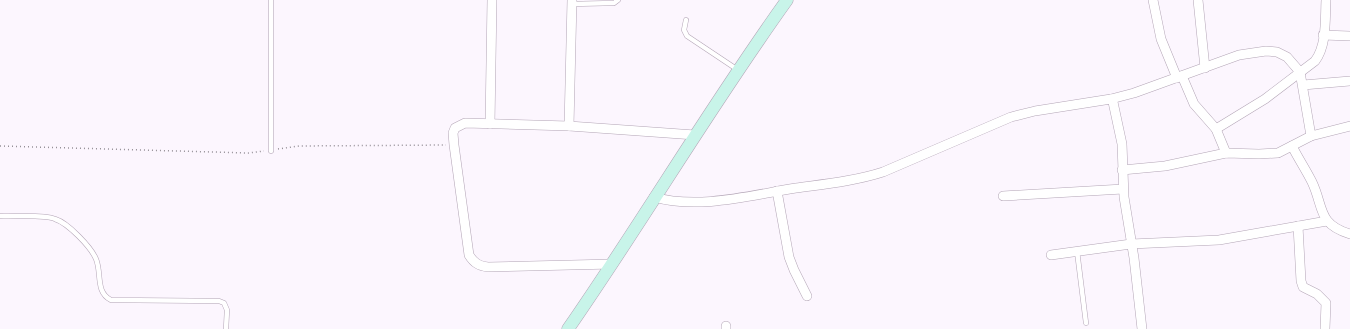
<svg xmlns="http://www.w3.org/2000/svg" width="1350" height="329" font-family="Helvetica,sans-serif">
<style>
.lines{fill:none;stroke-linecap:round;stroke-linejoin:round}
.lane-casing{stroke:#b3a5b6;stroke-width:5.5}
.street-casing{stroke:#b3a5b6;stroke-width:10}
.secondary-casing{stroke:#b3a5b6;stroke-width:13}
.path{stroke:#959097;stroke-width:1.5;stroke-dasharray:1 3;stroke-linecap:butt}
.lane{stroke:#fff;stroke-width:4.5}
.street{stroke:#fff;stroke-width:9}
.secondary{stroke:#c8f4e9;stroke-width:12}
</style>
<rect width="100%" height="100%" fill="#fcf6fe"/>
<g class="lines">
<defs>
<g id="lane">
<polyline points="572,4 614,3 618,0"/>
<polyline points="686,20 684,30 687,36 738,70"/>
<polyline points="271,151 271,0"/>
<path d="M0 216C14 217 43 214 55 219 68 223 91 247 96 259 102 273 95 292 111 300L219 301 224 303 227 310 226 329"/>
<polyline points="1077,251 1086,323"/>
</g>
<g id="street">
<polyline points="1153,0 1161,39 1177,78"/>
<polyline points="1198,0 1205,68"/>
<polyline points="1323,35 1350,36"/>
<polyline points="1182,76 1194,104 1216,129 1226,153"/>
<polyline points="1303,85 1350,81"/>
<polyline points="1111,99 1134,93 1239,55 1266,51 1277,52 1287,57 1300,72 1311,136"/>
<polyline points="490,124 492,0"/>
<polyline points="569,126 572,0"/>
<path d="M1216 129 1265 99 1315 61C1327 45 1325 20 1326 0"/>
<path d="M1292 146C1298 158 1306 170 1312 182 1324 207 1317 224 1350 234"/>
<polyline points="1122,170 1165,166 1226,153 1259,154 1278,153 1311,136 1350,126"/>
<polyline points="777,191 789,257 794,270 807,296"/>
<polyline points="1003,196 1123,189"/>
<path d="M654 197C698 210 752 195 796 188 825 184 855 181 883 172L1011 117 1035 111 1111 99 1113 102 1122 144 1124 197 1134 258 1142 329"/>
<polyline points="1298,226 1301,281 1303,287 1317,294 1326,303 1325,329"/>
<polyline points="1051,255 1131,244 1219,240 1327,221"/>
<path d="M613 264 488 267C479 266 474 263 469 255L454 145 453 133 455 128 465 123 569 126 695 135"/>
<polyline points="726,329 726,326"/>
</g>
<path id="secondary" d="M568 329C643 221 710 107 787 0"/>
</defs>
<!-- lane casing -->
<use href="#lane" class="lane-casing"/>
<!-- street casing -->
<use href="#street" class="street-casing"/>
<!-- secondary casing -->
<use href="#secondary" class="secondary-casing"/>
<!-- path -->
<g class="path">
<polyline points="0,146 248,153 264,151"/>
<polyline points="278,149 299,146 446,145"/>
</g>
<!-- lane -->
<use href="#lane" class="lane"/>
<!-- street -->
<use href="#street" class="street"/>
<!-- secondary -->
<use href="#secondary" class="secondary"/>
</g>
</svg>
